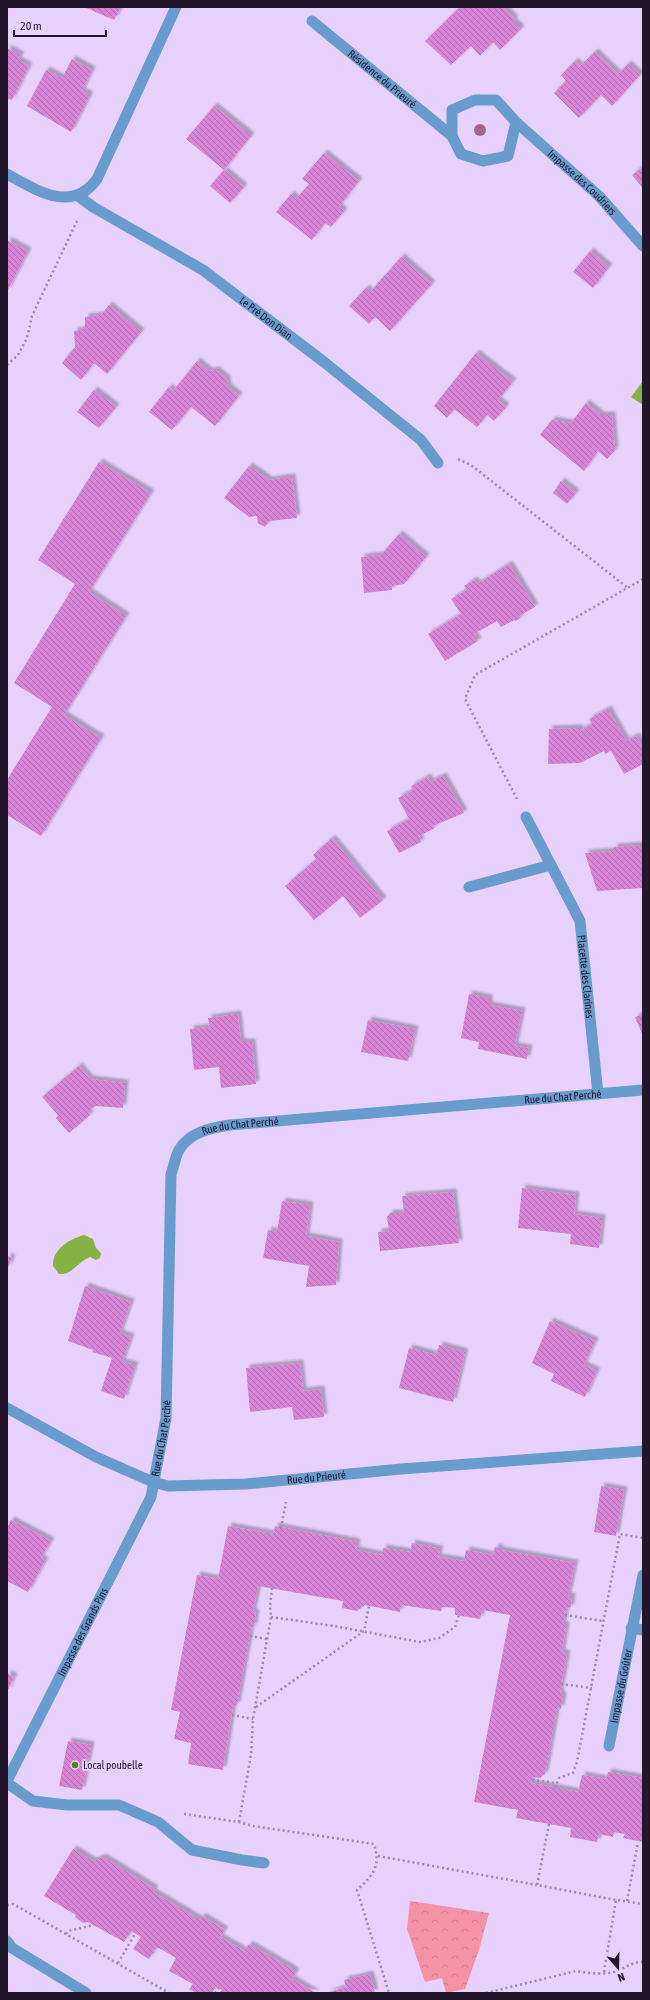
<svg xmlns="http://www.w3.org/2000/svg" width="650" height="2000" font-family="'Asap Condensed',sans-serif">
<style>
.park{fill:url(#park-crowns)}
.water{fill:#86b143}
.building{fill:url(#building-back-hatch);filter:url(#shadow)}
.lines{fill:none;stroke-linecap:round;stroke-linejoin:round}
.path{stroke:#9c89ad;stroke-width:2.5;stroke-dasharray:2 3;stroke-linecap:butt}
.service{stroke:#689cce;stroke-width:11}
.minor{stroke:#689cce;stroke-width:11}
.tree{fill:#aa638d}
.poi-dot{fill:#5d850b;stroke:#e8d1fe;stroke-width:1.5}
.labels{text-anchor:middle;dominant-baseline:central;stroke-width:4;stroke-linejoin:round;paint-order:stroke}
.street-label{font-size:11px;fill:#21162a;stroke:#e8d1fe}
.poi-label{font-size:11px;fill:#21162a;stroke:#e8d1fe;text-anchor:start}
</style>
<defs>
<pattern id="park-crowns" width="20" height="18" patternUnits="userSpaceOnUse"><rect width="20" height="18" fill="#f592a5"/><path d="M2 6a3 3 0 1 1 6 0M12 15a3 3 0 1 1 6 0" fill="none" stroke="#d27d8e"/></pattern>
<pattern id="building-back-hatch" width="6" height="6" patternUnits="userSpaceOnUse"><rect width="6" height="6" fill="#d985d7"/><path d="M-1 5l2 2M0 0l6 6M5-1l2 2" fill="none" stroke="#b06caf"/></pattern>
<filter id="shadow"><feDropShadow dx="3.5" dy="-3.5" stdDeviation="1" flood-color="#0004"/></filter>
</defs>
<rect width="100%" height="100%" fill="#e8d1fe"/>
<!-- park -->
<polygon class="park" points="410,1901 489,1913 479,1950 465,1989 446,1993 442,1978 425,1982 407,1929"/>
<!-- water -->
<g class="water">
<polygon points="643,381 643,405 631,397"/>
<path d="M84 1235 93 1239 96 1248 101 1253 100 1258 96 1260 90 1257C77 1262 73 1275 59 1274L53 1266C52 1249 70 1239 84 1235Z"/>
</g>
<!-- building -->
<g class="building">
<polygon points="84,7 121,7 114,20"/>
<polygon points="460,7 470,8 503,7 515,19 513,21 521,29 500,50 493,42 480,56 471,46 451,65 425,41"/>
<polygon points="7,48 21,55 18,60 29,66 12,100 7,98"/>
<polygon points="595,52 618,74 628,64 640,75 612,106 601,95 579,118 554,93 566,81 561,75 575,61 580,66"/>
<polygon points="72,59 92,70 82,91 90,95 71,132 27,106 46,70 62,78"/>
<polygon points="214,106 251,136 224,170 186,139"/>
<polygon points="324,153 359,181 339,207 344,211 331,227 325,223 312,240 276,212 291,194 296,199 309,184 302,179"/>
<polygon points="643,167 643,188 632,175"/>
<polygon points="224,170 244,187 230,203 210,186"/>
<polygon points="7,240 28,251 7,292"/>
<polygon points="590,251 609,267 593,288 573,272"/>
<polygon points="401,257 432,284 390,331 375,317 369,324 349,306 366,288 370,292"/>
<polygon points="109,305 141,332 107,374 94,363 81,380 62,363 75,347 74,331 83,330 85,326 85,317 101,315"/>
<polygon points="476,353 513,382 498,400 506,407 494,421 487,415 477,427 454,409 447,418 434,406"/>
<polygon points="197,361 209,371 216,370 227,379 228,387 239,396 215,426 191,407 172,430 149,412 169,387 173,391"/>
<polygon points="94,390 116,407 99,428 77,412"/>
<polygon points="586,403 601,415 612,415 615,450 607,459 598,451 584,471 540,435 552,420 571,423"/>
<polygon points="99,462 151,493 89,592 126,616 64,715 101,738 41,836 7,815 7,780 52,707 14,683 75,584 38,560"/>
<polygon points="249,466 269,480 292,477 297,518 269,521 265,527 258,523 257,516 249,517 224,498"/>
<polygon points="561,481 576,493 567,504 553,493"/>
<polygon points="399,534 426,557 404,584 392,586 392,590 364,593 361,557 381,555"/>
<polygon points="509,564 535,607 519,616 521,618 515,621 514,620 501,627 497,621 474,634 478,641 445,661 428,634 461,614 451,599 467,590 464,586 474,580 477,584"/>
<polygon points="608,709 626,741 636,736 643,748 643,764 624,774 611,751 605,754 604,751 580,763 548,764 549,729 580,728 580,731 592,724 589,719"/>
<polygon points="443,776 464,813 433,826 435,828 419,836 421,842 399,853 387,831 409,819 398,798 413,790 411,786 428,777 430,782"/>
<polygon points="332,838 383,900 360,918 343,896 314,920 285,886 316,859 313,855"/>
<polygon points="643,845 643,888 597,891 585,853 614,851 614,847"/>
<polygon points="469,994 489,998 489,1005 522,1011 515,1046 529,1048 527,1059 478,1049 479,1042 461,1038"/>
<polygon points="238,1014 241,1042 252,1042 256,1084 221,1088 219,1067 194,1070 190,1029 210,1027 208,1018"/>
<polygon points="643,1014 643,1036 635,1017"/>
<polygon points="368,1020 415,1029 408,1061 361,1052"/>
<polygon points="79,1066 90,1079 125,1083 123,1108 95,1106 88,1112 90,1115 69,1133 56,1118 58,1115 42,1097"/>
<polygon points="522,1188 576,1195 574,1214 602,1218 599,1248 570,1244 571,1234 518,1228"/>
<polygon points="453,1192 459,1243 380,1251 378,1232 389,1231 387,1217 390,1213 404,1213 402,1196"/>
<polygon points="282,1201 310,1205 306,1236 339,1242 336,1285 306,1287 309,1266 263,1258 268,1230 277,1232"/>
<polygon points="7,1256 12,1258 7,1270"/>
<polygon points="85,1286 131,1302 120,1333 131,1337 122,1362 135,1365 124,1399 101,1391 112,1358 92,1352 93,1350 68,1341"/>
<polygon points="550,1321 595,1341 584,1365 597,1371 585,1397 551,1381 554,1374 532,1363"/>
<polygon points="439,1345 465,1352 453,1402 399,1388 409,1348 436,1355"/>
<polygon points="300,1363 303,1391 321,1389 324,1417 294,1420 292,1407 250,1412 246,1368"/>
<polygon points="601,1486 624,1490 616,1536 594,1532"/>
<polygon points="11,1520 51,1541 41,1558 45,1561 28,1592 7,1581 7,1528"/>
<polygon points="228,1526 273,1534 275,1526 312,1533 357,1542 356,1550 382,1555 383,1548 410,1552 412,1543 440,1549 438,1557 464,1561 466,1550 493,1555 495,1547 500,1548 500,1550 575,1563 568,1596 572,1596 571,1607 566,1609 563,1625 566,1625 562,1652 567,1654 560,1692 563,1697 561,1709 557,1708 545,1774 540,1778 533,1777 531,1783 578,1792 582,1775 606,1779 608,1772 643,1778 643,1842 623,1838 625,1834 614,1832 613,1837 599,1834 597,1842 570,1837 571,1828 516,1818 518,1810 474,1802 510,1615 482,1610 480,1619 455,1615 455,1608 442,1607 441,1611 401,1605 400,1612 365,1605 357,1611 342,1608 343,1601 258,1586 253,1612 256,1613 254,1626 251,1628 237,1705 233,1706 223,1770 188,1764 191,1743 174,1739 180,1712 171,1710 197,1575 218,1579"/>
<polygon points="7,1673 14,1677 7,1692"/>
<polygon points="68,1741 91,1745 82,1790 59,1786"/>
<polygon points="73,1849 93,1861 103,1857 155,1889 153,1892 200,1920 202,1916 225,1930 220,1937 244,1951 249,1944 289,1967 296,1972 292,1979 316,1993 219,1993 222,1990 216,1987 212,1993 196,1993 189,1989 193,1984 169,1971 176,1958 159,1948 155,1949 149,1959 133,1949 141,1937 131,1931 124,1942 88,1922 83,1923 75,1917 76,1915 44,1896"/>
<polygon points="370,1974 375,1993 326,1993 346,1987 344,1980"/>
</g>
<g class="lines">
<!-- path -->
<g class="path">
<polyline points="7,365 18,355 27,338 32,316 77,221"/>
<polyline points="458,459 471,465 628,588"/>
<polyline points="517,799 465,699 475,675 643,579"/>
<polyline points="281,1528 286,1502"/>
<polyline points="565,1615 603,1621"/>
<polyline points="271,1617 334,1626 420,1642 439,1638 455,1627 459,1615"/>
<polyline points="250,1636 267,1639"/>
<polyline points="561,1684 592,1688"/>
<polyline points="256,1707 364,1631 369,1606"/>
<polyline points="232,1715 253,1719"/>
<polyline points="532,1780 557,1783"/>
<polyline points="555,1788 559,1778 573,1773 577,1762 620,1534 643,1538"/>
<path d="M184 1814 239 1822 253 1826 374 1844C381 1867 373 1875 357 1890L389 1993"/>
<polyline points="239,1822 251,1755 253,1719 271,1617 270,1606 272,1588"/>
<polyline points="549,1824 537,1885 616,1900"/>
<polyline points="378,1856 537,1885"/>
<polyline points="627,1901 638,1842"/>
<polyline points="7,1905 13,1904 31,1914 169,1993"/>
<polyline points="66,1934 68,1931 94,1925"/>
<polyline points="118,1963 135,1934"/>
<polyline points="604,1972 616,1900 643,1904"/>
<polyline points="215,1993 219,1988"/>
<path d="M486 1993 576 1971C587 1973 602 1975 614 1972 625 1969 630 1962 643 1962"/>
</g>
<!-- service -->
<polyline class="service" points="7,1783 33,1801 67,1805 119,1805 158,1822 192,1850 242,1860 264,1863"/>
<!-- minor -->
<g class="minor">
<path id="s1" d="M312 21 452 136"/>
<path id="s2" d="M516 122 508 156 483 161 461 154 452 136V110L475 100H496L516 122 599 196 643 246"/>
<path d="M7 174C36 190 72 214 97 179L176 7"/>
<path id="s3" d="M77 195 93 207 203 270 324 362 421 440 438 463"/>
<path id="s4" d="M526 817 580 921 598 1094"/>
<polyline points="469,887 551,865"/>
<path id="s5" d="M7 1408 96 1457 153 1482 168 1486 246 1484 401 1469 643 1451"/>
<polyline points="631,1628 643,1630"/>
<path id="s6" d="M609 1746 643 1575"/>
<path id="s7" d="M7 1781 151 1497 166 1418 171 1174C174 1167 175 1157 179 1150 190 1132 210 1128 230 1125L643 1090"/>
<polyline points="7,1941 12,1948 86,1993"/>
</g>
</g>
<!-- trees -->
<circle class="tree" cx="480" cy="130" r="6"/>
<!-- markers -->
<circle class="poi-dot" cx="75" cy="1765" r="4"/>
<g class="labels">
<!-- street labels -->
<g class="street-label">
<text stroke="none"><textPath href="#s1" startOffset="91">Résidence du Prieuré</textPath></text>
<text stroke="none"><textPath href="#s2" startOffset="295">Impasse des Coudriers</textPath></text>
<text stroke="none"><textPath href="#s3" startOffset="226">Le Pré Don Dian</textPath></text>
<text stroke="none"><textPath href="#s4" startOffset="173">Placette des Clarines</textPath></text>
<text stroke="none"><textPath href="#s7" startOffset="1061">Rue du Chat Perché</textPath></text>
<text stroke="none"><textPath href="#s7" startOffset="737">Rue du Chat Perché</textPath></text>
<text stroke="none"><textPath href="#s7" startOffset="378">Rue du Chat Perché</textPath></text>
<text stroke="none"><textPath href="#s5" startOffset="328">Rue du Prieuré</textPath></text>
<text stroke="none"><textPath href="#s7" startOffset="167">Impasse des Grands Pins</textPath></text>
<text stroke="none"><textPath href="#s6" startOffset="61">Impasse du Goûter</textPath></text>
</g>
<!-- poi labels -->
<g class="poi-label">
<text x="83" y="1765">Local poubelle</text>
</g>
</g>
<!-- border -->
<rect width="650" height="2000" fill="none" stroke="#21162a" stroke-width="16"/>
<!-- north arrow -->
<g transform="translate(618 1968) rotate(160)" stroke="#e8d1fe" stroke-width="3" paint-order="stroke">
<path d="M0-3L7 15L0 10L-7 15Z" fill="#21162a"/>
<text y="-6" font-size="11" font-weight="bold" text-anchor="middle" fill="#21162a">N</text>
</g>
<!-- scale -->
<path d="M14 30v6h92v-6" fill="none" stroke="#21162a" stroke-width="2"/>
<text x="20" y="30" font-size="12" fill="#21162a" stroke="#e8d1fe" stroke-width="3" paint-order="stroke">20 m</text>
</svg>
